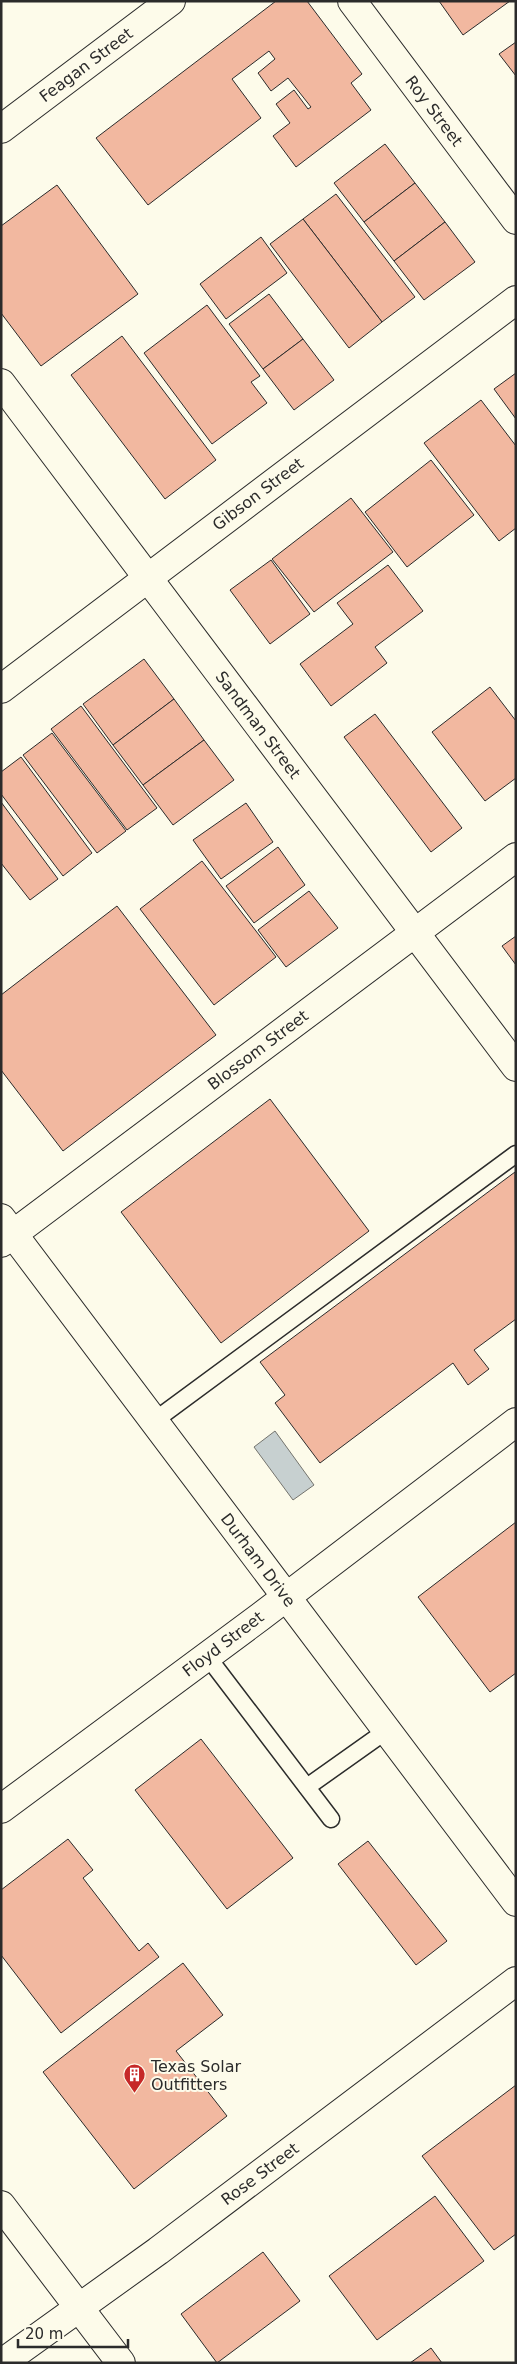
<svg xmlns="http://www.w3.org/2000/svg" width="517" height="2364" font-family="'DejaVu Sans',sans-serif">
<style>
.water{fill:#c7d0d0;stroke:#74746e}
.building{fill:#f2b8a0;stroke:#2b2b2b}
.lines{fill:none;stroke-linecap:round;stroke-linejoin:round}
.lane-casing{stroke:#2b2b2b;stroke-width:19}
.street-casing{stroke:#2b2b2b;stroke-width:30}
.secondary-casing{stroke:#2b2b2b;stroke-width:30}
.primary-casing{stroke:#2b2b2b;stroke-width:30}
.lane{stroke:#fdfbea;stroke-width:16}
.street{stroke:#fdfbea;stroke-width:28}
.secondary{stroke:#fdfbea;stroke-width:28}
.primary{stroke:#fdfbea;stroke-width:28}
.labels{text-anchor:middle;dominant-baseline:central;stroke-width:4;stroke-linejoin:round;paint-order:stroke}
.street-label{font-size:16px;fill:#2b2b2b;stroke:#fdfbea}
.poi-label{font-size:16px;fill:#2b2b2b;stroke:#fdfbea;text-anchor:start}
</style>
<rect width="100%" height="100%" fill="#fdfbea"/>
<!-- water -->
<polygon class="water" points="275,1431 314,1485 293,1500 254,1447"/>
<!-- building -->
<g class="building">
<polygon points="276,1 307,1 362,74 351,83 371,110 296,167 273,136 290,123 276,104 294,90 308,109 311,107 288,78 271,91 258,73 275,59 269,51 232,79 261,118 148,205 96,138"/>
<polygon points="439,1 510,1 463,35"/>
<polygon points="516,42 516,76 499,54"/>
<polygon points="385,144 415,183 364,222 334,183"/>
<polygon points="415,183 445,222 394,261 364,222"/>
<polygon points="57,185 138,294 41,366 1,313 1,226"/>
<polygon points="336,194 415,297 382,322 303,219"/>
<polygon points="303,219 382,322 349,348 270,244"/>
<polygon points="445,222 475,262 424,300 394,261"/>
<polygon points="261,237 287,273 226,319 200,284"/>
<polygon points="269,294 303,339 263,369 229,324"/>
<polygon points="207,305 260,376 251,382 267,403 212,444 144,353"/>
<polygon points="122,336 216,460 165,499 71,375"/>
<polygon points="303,339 334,380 294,410 263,369"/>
<polygon points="516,373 516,419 494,389"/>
<polygon points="481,400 516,446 516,528 499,541 424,443"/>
<polygon points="431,460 474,515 407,567 365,512"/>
<polygon points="351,498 393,552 314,612 272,559"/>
<polygon points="271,560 310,614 270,644 230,590"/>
<polygon points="388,565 423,611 375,647 387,663 331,706 300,664 353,624 337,603"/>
<polygon points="144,659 174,699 113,745 83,704"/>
<polygon points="490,687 516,721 516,778 485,801 432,732"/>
<polygon points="174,699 204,740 143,785 113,745"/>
<polygon points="81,706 157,808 127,830 51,729"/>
<polygon points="375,714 462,828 431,852 344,737"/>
<polygon points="52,733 126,831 97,853 23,755"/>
<polygon points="204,740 234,780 173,825 143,785"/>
<polygon points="21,757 92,853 63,876 1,794 1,772"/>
<polygon points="1,802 58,879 30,900 1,863"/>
<polygon points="246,803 273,842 221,879 193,840"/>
<polygon points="278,847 305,885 254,923 226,886"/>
<polygon points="202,861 276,957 214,1005 140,909"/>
<polygon points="309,891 338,928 286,967 258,930"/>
<polygon points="117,906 216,1035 63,1151 1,1070 1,995"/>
<polygon points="516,936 516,965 502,946"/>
<polygon points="270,1099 369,1231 221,1343 121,1212"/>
<polygon points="515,1172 516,1319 474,1350 489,1369 468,1385 453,1363 320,1463 275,1403 285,1395 260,1362"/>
<polygon points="516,1522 516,1673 490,1692 418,1597"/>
<polygon points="201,1739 293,1858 227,1909 135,1790"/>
<polygon points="68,1839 93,1870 83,1878 139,1951 148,1943 159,1957 61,2033 1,1955 1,1890"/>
<polygon points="368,1841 447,1941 416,1965 338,1864"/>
<polygon points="183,1963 223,2015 176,2051 227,2116 134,2189 43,2072"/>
<polygon points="516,2085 516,2234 494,2250 422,2156"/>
<polygon points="435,2196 484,2261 377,2340 329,2276"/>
<polygon points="263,2252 300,2301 217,2363 181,2314"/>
<polygon points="431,2348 442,2363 410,2363"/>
</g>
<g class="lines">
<defs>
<g id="lane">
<polyline points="154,1421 516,1154"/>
<polyline points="207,1656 331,1819"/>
<polyline points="307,1787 386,1731"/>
</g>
<g id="street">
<polyline points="352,1 516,220"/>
<polyline points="1,383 516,1067"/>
<polyline points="1,689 516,300"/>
<polyline points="1,1243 516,857"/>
<polyline points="1,1809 260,1617 516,1422"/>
<polyline points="2,2363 158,2251 516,1981"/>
</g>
<polyline id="secondary" points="1,129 171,1"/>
<g id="primary">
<polyline points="1,1218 516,1902"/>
<polyline points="1,2205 121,2363"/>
</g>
</defs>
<!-- lane casing -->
<use href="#lane" class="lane-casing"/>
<!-- street casing -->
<use href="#street" class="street-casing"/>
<!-- secondary casing -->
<use href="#secondary" class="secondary-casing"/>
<!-- primary casing -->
<use href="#primary" class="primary-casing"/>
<!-- lane -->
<use href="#lane" class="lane"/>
<!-- street -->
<use href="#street" class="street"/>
<!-- secondary -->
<use href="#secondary" class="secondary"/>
<!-- primary -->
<use href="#primary" class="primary"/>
</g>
<!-- icons -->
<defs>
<symbol id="building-pin" viewBox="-11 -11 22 30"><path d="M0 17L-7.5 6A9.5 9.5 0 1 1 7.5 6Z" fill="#c62828" stroke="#fdfbea"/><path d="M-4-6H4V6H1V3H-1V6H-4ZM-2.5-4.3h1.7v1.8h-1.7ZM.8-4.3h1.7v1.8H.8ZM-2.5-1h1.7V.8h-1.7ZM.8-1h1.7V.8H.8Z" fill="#fff"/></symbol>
</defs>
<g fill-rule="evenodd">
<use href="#building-pin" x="122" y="2062" width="25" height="34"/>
</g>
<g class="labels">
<!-- street labels -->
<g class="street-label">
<text transform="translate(86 65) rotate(-37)">Feagan Street</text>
<text transform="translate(434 111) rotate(53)">Roy Street</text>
<text transform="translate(258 494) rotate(-37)">Gibson Street</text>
<text transform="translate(258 725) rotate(53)">Sandman Street</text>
<text transform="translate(258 1050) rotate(-37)">Blossom Street</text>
<text transform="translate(258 1560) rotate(53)">Durham Drive</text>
<text transform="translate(223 1644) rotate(-37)">Floyd Street</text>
<text transform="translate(260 2174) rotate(-37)">Rose Street</text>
</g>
<!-- poi labels -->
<g class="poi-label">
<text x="151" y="2066">Texas Solar<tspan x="151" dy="18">Outfitters</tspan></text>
</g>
</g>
<!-- border -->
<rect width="517" height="2364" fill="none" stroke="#2b2b2b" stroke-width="5"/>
<!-- scale -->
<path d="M18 2339v8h110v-8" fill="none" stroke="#2b2b2b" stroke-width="2.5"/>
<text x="25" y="2339" font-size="15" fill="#2b2b2b" stroke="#fdfbea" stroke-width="4" paint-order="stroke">20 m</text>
</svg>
